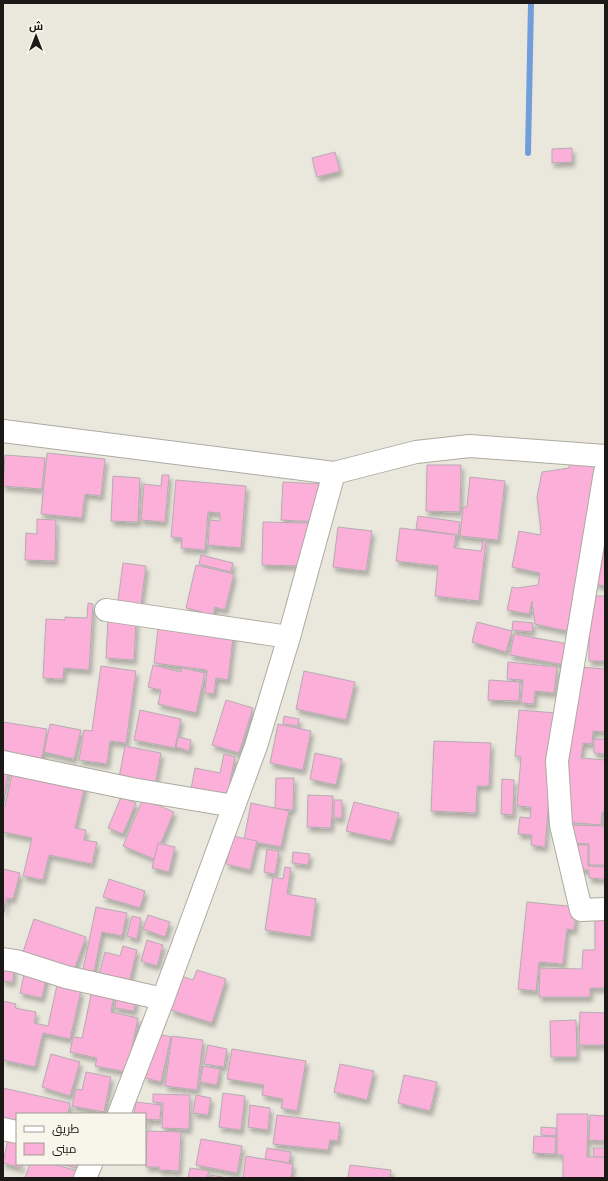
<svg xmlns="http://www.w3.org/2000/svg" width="608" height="1181" font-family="'Archivo Narrow',Cairo,sans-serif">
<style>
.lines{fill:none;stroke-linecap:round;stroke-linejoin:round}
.stream{stroke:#729ddb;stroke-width:6}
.building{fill:#fbafd9;stroke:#b6abb1;filter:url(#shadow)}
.minor-casing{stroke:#adaaa0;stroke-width:24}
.minor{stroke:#fff;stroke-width:22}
</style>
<defs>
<filter id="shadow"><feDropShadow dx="2.5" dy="4.5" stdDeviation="2" flood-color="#0004"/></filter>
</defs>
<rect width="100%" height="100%" fill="#eae8dd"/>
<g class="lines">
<!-- stream -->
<polyline class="stream" points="528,153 531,3"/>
</g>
<!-- building -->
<g class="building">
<polygon points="572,148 572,162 552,163 552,149"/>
<polygon points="335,152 340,171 317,177 312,158"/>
<polygon points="47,453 105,459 101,496 85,494 82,518 41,514"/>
<polygon points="5,455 45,458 42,489 3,486"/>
<polygon points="571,456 597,462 567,631 535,624 532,601 529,614 507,610 512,587 517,588 538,585 540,573 512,567 519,531 540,535 541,531 537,497 542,472 569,468"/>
<polygon points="427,465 461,465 460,512 426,511"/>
<polygon points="162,475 169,475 165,522 141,520 144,484 161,486"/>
<polygon points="113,476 140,478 138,522 111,521"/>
<polygon points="470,477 505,481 498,540 460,536 463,507 467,507"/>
<polygon points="176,480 246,486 241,548 208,545 210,520 220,521 220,513 208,512 205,550 181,548 182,538 171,537"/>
<polygon points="283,482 321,484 319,522 281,520"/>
<polygon points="418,516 460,522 458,535 416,529"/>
<polygon points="37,519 56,520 55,561 25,560 26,533 37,534"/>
<polygon points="263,522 308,523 306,566 262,565"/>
<polygon points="338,527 372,531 366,571 333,567"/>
<polygon points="400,528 456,535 454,548 481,551 483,541 486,541 479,601 435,596 438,566 396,561"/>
<polygon points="605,531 605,586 595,584"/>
<polygon points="201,555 233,563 231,572 199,564"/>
<polygon points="123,563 146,566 141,604 118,601"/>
<polygon points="196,565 234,574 225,610 215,607 211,623 200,620 202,612 186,608"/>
<rect x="589" y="596" width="16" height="65"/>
<polygon points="88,603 93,604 89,670 64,668 63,679 43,678 46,619 65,620 65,617 87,618"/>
<polygon points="108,620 136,621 134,660 106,658"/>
<polygon points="159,621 234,630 228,680 216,678 214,694 205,693 207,670 154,663"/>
<polygon points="513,621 533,623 532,632 512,630"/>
<polygon points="477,622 512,631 506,652 472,642"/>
<polygon points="514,634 569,644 565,665 510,655"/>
<polygon points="508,662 557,667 554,693 535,691 534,704 521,703 523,680 507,679"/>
<polygon points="153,665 181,672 182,668 205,673 196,713 158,704 161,690 148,687"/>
<polygon points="101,666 136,671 126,743 110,741 107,764 79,760 84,730 92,731"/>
<polygon points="580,667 605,669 605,732 593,731 592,744 583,743 581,758 605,760 605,812 602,812 601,825 564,822 573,699"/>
<polygon points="304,671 355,682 346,720 296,709"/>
<polygon points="489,680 520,682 519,701 488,700"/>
<polygon points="226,700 253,708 239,753 212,745"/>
<polygon points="140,710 181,719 175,748 134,740"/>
<polygon points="519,710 556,713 545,847 531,845 532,835 518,834 520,817 530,818 531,807 517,806 521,757 515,756"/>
<polygon points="284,716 299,719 298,726 283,724"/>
<polygon points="3,722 47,729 41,764 6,759 8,751 3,750"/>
<polygon points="50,724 81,730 74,759 44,752"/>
<polygon points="278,724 311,731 303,770 270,763"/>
<polygon points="178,737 191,740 189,751 176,747"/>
<polygon points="594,739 605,739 605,754 594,753"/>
<polygon points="434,741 491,743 489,786 477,786 476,813 431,811"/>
<polygon points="125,746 161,753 154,790 118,783"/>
<polygon points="315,753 342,759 336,785 310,779"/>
<polygon points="224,754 235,757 226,802 190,795 195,768 220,773"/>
<polygon points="3,763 9,764 4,802 3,802"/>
<polygon points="13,770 85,786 75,828 86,830 84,840 97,842 92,864 49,855 43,880 23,876 32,838 3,832 3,806 5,806"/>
<polygon points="276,778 294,778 293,810 275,809"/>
<polygon points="502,779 514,780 513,815 501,814"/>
<polygon points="308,795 333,796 331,828 307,827"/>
<polygon points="121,797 136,803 123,834 108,828"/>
<polygon points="143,799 174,812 154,859 123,846"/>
<rect x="334" y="800" width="8" height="18"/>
<polygon points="354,802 399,813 391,841 346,831"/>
<polygon points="251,803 289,811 281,847 244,840"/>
<polygon points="604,816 605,865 589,865 589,844 570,843 571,825 604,826"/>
<polygon points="233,836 257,841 250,870 226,864"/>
<polygon points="158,843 175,847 169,872 152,868"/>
<polygon points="572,845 588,845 588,866 605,867 605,879 589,878 589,870 572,869"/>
<polygon points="267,849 279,851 275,874 264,872"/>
<polygon points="293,852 310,854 308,865 292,863"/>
<polygon points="285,867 291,868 287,894 316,899 311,937 265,930 273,877 283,879"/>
<polygon points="3,869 20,873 13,899 7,898 4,912"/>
<polygon points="109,879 145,891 140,908 103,897"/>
<polygon points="527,902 577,907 574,930 567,929 563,964 539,962 536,991 518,989"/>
<polygon points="96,907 127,913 122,936 102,932 94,972 83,970"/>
<polygon points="148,915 170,922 165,937 143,929"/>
<polygon points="595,915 605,915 605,988 590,988 590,997 539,997 540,968 582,969 583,950 595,950"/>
<polygon points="132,916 141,918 137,939 127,936"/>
<polygon points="34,919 86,937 73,973 22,955"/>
<polygon points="147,940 163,945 157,966 141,961"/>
<polygon points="123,946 137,950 127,991 97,983 105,952 120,956"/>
<polygon points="3,966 14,967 13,982 3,981"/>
<polygon points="25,970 47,975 42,998 20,993"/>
<polygon points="197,970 226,979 212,1023 171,1010 181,976 193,980"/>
<polygon points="57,985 81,991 70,1039 43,1033 35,1067 3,1060 3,1001 16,1004 15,1008 36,1012 34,1023 48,1026"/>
<polygon points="92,990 114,994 111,1012 138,1018 127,1072 95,1066 97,1058 70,1052 73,1037 82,1038"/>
<polygon points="116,996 136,999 134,1011 115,1008"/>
<polygon points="580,1012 605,1013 605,1045 579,1045"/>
<polygon points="576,1020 577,1057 551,1057 550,1021"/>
<polygon points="154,1033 171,1037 161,1082 145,1078"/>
<polygon points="172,1036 203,1040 197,1090 165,1086"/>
<polygon points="208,1045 227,1049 224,1067 204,1064"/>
<polygon points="232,1049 306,1061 297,1111 281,1108 283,1099 262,1095 264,1085 227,1079"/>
<polygon points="51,1054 80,1062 70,1096 42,1087"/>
<polygon points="340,1064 374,1071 367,1100 334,1092"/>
<polygon points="203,1066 220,1069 217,1085 200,1082"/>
<polygon points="86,1072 111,1077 104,1112 72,1106 76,1089 82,1090"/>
<polygon points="404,1075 437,1082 430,1111 398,1103"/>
<polygon points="3,1088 70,1103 68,1114 17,1114 17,1130 3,1126"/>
<polygon points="223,1093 245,1096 241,1130 219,1127"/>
<polygon points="153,1094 190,1095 189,1129 162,1128 163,1103 153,1102"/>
<polygon points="196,1095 211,1098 208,1115 193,1113"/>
<polygon points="136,1102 161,1105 160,1120 145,1119 145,1114 134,1114"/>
<polygon points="250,1105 270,1108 268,1130 248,1127"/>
<polygon points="557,1114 588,1114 587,1157 605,1157 605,1178 563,1178 563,1155 557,1155"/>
<polygon points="277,1115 340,1123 338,1141 330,1140 328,1150 273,1144"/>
<polygon points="590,1115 605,1116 605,1141 589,1140"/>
<polygon points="145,1120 148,1121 145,1131"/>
<polygon points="541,1127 556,1128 556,1136 541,1135"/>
<polygon points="147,1131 181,1132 179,1171 159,1170 159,1167 146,1167"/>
<polygon points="9,1134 17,1137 17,1164 22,1164 22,1168 3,1163"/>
<polygon points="534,1136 556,1137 555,1154 533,1153"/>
<polygon points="201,1139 242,1146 237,1173 196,1165"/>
<polygon points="267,1148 291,1152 289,1163 265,1159"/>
<polygon points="593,1148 605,1148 605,1157 594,1157"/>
<polygon points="246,1156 293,1164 291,1178 243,1178"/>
<polygon points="30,1164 54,1164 77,1171 75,1178 25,1178"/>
<polygon points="61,1164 78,1164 77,1168"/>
<polygon points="350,1165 391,1170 390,1178 348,1178"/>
<polygon points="190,1168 209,1171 207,1178 188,1178"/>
<polygon points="211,1175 228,1178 210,1178"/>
</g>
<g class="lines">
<defs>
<g id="minor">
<polyline points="3,431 334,473 416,452 470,446 605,456"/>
<polyline points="605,472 557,761 561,825 581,910 605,909"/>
<polyline points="106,610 289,637"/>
<polyline points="3,762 132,789 234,806"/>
<polyline points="3,959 16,961 66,977 163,999"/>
<polyline points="119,1114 163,999 256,746 289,637 334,473"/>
<polyline points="3,1129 17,1132"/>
<polyline points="85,1178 91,1164"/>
</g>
</defs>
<!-- minor casing -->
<use href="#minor" class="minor-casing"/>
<!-- minor -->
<use href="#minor" class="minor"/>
</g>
<!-- border -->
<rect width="608" height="1181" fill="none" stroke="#1a1915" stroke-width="8"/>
<!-- legend -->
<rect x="16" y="1113" width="130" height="52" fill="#f8f5ea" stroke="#9f9d95"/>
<rect x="24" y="1126" width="20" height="6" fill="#ffffff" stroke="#9f9d95"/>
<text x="52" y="1133" font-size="12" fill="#1a1915">طريق</text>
<rect x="24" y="1143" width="20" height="12" fill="#fbafd9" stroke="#9f9d95"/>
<text x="52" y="1153" font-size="12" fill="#1a1915">مبنى</text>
<!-- north arrow -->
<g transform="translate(36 36)" stroke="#f8f5ea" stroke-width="3" paint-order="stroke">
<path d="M0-3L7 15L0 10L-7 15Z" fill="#1a1915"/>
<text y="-6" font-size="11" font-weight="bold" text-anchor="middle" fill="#1a1915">ش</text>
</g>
</svg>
